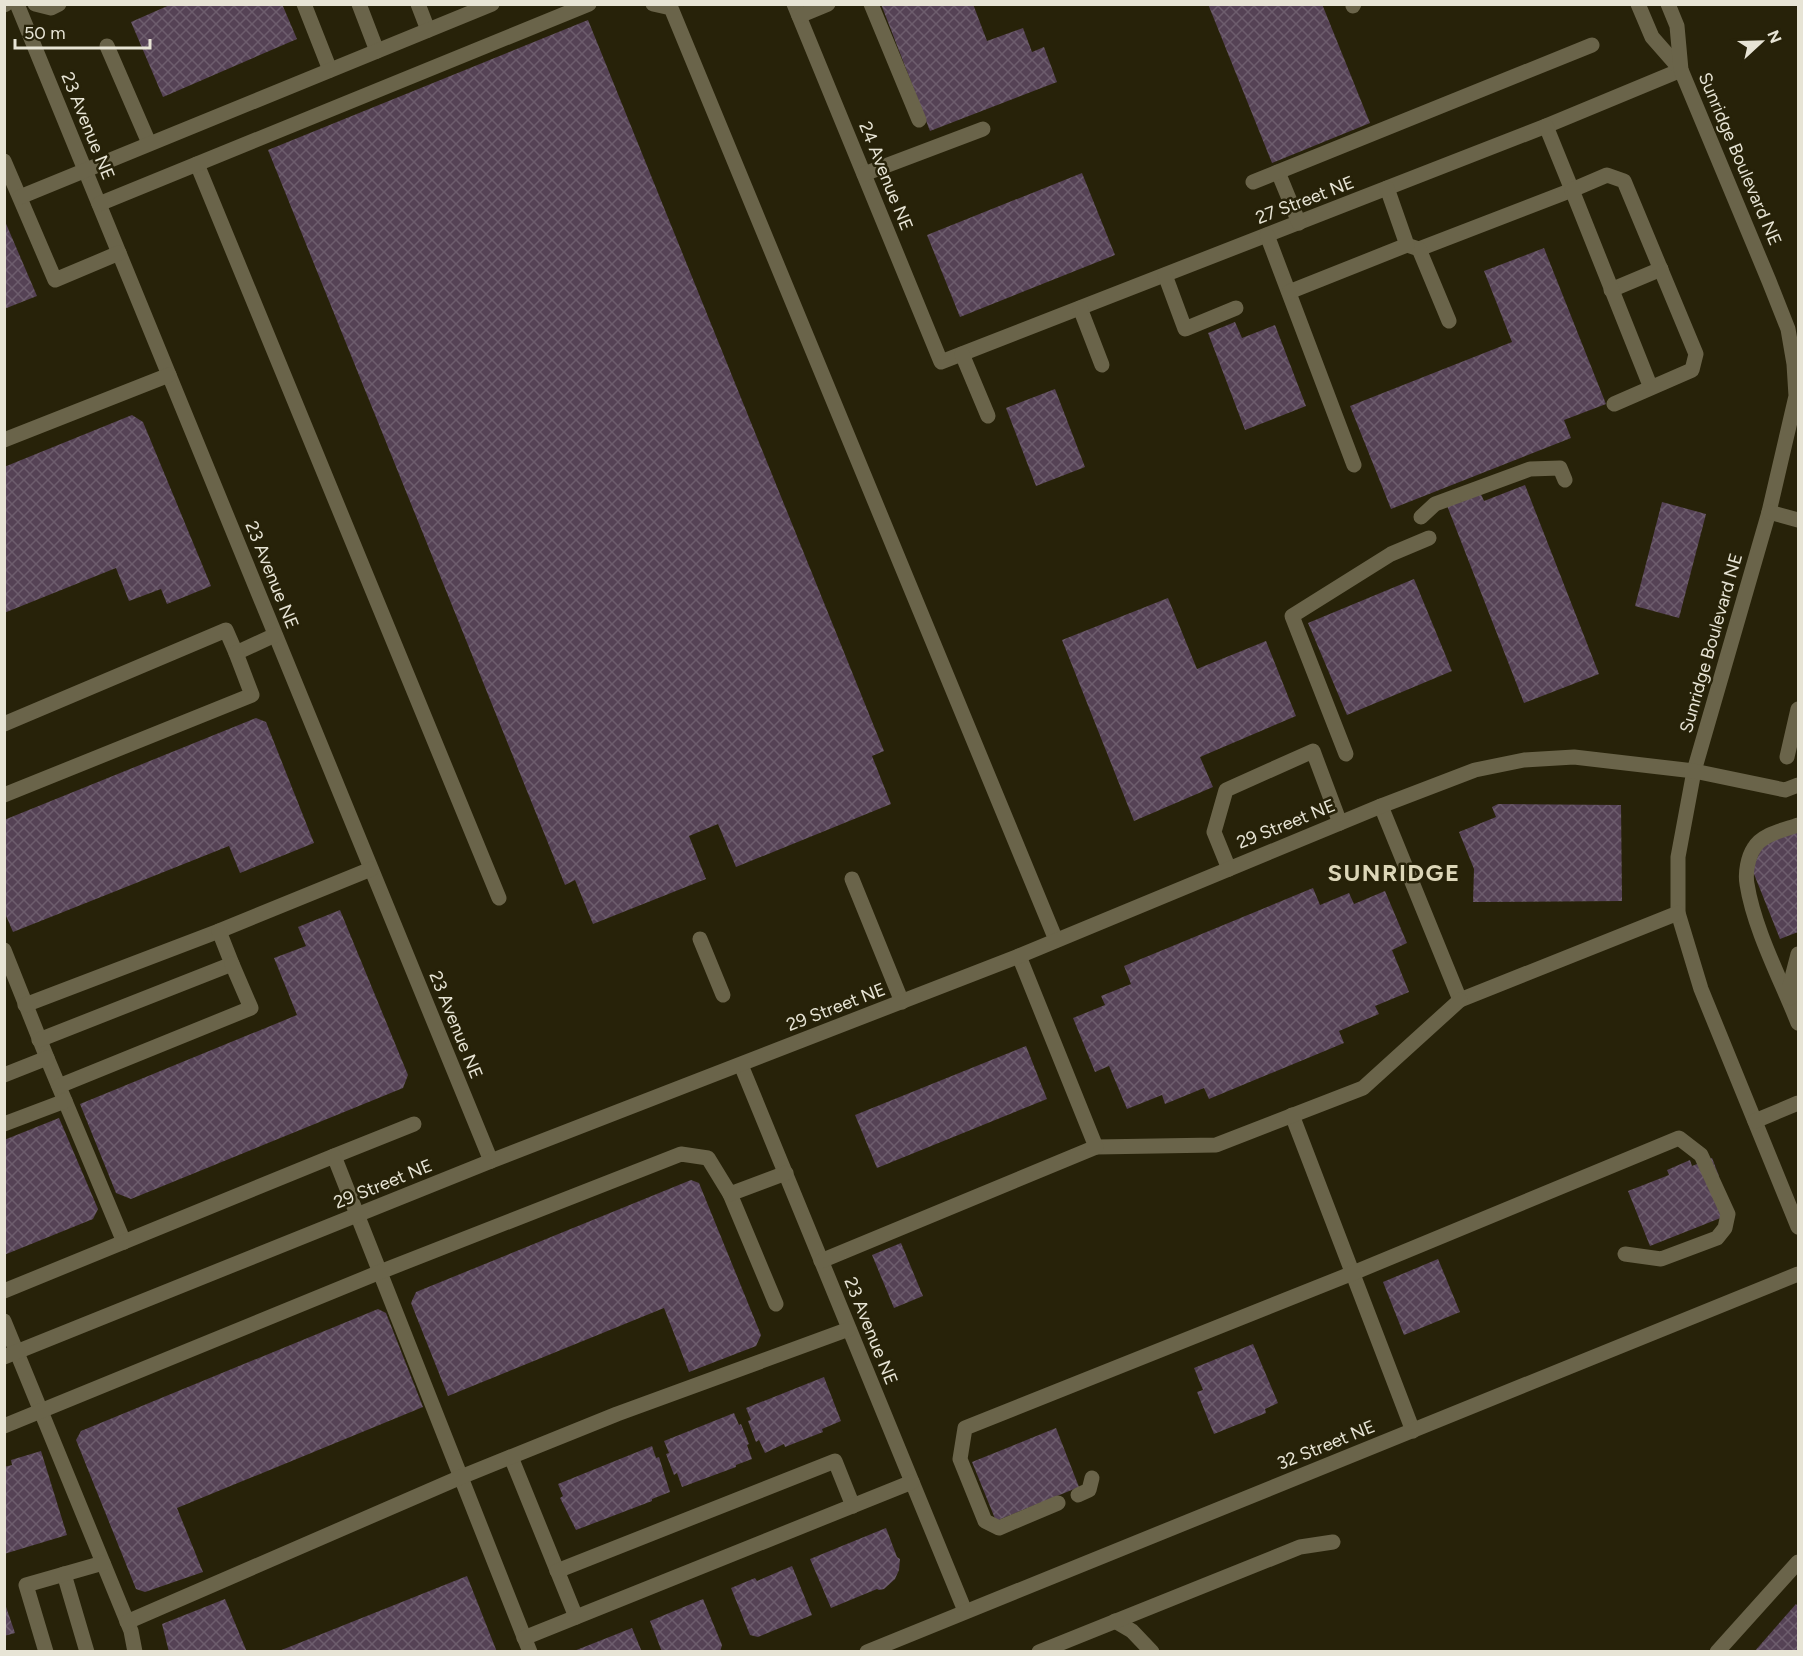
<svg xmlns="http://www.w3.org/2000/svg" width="1803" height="1656" font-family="Figtree,sans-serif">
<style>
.building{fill:url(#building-cross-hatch)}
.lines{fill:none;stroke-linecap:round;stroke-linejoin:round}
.minor{stroke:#6a644a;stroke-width:15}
.labels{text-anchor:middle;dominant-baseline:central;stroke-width:5;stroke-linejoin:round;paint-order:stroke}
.street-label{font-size:18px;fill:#e7e4d5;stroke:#272209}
.district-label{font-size:24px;font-weight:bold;letter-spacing:1.5px;fill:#dcd6b8;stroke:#272209}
</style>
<defs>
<pattern id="building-cross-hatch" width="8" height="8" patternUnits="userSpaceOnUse" patternTransform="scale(1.5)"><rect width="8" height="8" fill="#554255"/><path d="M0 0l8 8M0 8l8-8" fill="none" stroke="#6d5d6d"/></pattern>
</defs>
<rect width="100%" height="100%" fill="#272209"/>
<!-- building -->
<g class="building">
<polygon points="172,4 282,4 297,39 163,97 131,22"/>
<polygon points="881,4 973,4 987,41 1023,28 1032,52 1044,47 1057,82 930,131"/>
<polygon points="1208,4 1322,4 1370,123 1272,163"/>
<polygon points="588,20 884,751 872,756 891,804 736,867 718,824 689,836 706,879 593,924 575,880 565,885 268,150"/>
<polygon points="1082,173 1115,255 960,317 927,235"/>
<polygon points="4,219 37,296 4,309"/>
<polygon points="1544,248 1606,404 1564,420 1571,438 1391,509 1350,406 1512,342 1484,271"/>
<polygon points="1235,322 1242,338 1275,325 1306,406 1245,430 1208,333"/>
<polygon points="1055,389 1085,467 1036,486 1006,408"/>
<polygon points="132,415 143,422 211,586 167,604 161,589 129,601 116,568 4,613 4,467"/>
<polygon points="1525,485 1599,674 1524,703 1446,503 1479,490 1484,501"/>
<polygon points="1662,502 1706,514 1679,618 1635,606"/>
<polygon points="1414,579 1452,671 1347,715 1308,623"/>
<polygon points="1168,598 1197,669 1266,641 1296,716 1200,757 1213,787 1134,821 1062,640"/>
<polygon points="256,718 266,722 314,843 240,873 229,846 13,932 4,911 4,820"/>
<polygon points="1498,804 1621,805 1622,901 1473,902 1474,869 1459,832 1496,817 1492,807"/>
<polygon points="1798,829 1798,932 1780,939 1752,869 1765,841"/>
<polygon points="1313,888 1320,905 1349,893 1354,904 1385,891 1407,943 1392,950 1409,992 1375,1006 1379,1014 1339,1031 1344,1043 1209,1099 1204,1088 1165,1104 1162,1095 1127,1109 1109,1066 1095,1072 1073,1018 1105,1005 1101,996 1131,984 1124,966"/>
<polygon points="340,910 408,1075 403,1088 131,1199 116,1193 80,1104 297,1015 274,958 306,946 298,927"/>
<polygon points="1026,1046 1047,1099 877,1168 855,1115"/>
<polygon points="59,1118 98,1209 93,1219 4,1255 4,1140"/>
<polygon points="1712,1158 1719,1176 1708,1180 1723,1217 1650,1246 1628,1191 1669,1175 1667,1170 1690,1160 1692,1166"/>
<polygon points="691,1180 699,1183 761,1335 756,1346 689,1372 664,1308 448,1396 411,1303 416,1292"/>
<polygon points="901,1243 923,1296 894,1308 872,1255"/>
<polygon points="1438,1259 1460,1312 1404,1335 1383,1282"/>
<polygon points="378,1309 386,1313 423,1407 177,1508 203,1572 145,1592 136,1589 76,1440 81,1431"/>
<polygon points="1253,1344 1278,1403 1265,1409 1266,1413 1214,1434 1197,1392 1203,1390 1194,1368"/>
<polygon points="824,1377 841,1421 822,1429 823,1432 785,1447 784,1444 765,1453 759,1440 756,1442 748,1421 751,1420 746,1408"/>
<polygon points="734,1413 739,1425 741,1424 749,1444 747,1445 752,1459 736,1465 736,1467 682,1487 677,1473 674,1475 666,1454 669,1453 664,1441"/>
<polygon points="1056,1428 1079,1487 996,1521 972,1462"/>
<polygon points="652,1446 656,1458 659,1457 670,1492 652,1499 652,1501 576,1530 560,1498 563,1496 558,1484"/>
<polygon points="41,1451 67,1535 4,1554 4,1467 12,1465 11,1460"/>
<polygon points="886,1528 897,1557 900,1559 899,1570 895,1579 884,1589 879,1590 877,1589 831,1608 810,1559"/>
<polygon points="792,1566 812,1615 758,1637 750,1635 731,1588 755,1578 757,1581"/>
<polygon points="467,1576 497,1652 279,1652 279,1651"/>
<polygon points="225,1599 247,1652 169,1652 162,1624"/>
<polygon points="703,1599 722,1645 720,1652 662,1652 650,1621"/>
<polygon points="4,1601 15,1633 4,1636"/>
<polygon points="1796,1604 1798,1607 1798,1652 1754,1652"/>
<polygon points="632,1628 642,1652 574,1652 574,1651"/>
</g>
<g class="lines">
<!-- minor -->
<g class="minor">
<polyline points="17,4 491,1161"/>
<polyline points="35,4 51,8 59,4"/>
<polyline points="304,4 330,70"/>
<polyline points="359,4 377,51"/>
<polyline points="418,4 428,30"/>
<polyline points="653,4 671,8 1056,940"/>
<polyline points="794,4 941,362 1546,126 1681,70"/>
<polyline points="871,4 919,120"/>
<polyline points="1638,4 1652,37 1681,70"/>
<polyline points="1668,4 1677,26 1681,70 1769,281 1788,329 1794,364 1796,396 1769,512 1694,771 1678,857 1678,913 1701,989 1798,1227"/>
<polyline points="4,5 6,4"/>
<polyline points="1353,6 1354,4"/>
<polyline points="799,16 828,4"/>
<polyline points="107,46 149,143"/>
<polyline points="4,161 55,280 119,253"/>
<polyline points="197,164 499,898"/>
<polyline points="1278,172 1299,223"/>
<polyline points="864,174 983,129"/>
<polyline points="1253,182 1592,45"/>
<polyline points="20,197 492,4"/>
<polyline points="99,204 589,4"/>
<polyline points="1267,235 1354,465"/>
<polyline points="1407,245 1419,249 1572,190 1546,126"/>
<polyline points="1419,249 1449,321"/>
<polyline points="1165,275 1185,329 1236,308"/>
<polyline points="1611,290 1661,269"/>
<polyline points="1289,292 1407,245 1387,188"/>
<polyline points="1080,308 1102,365"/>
<polyline points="962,354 988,416"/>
<polyline points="1614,404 1692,370 1696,354 1624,181 1607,175 1572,190 1651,388"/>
<polyline points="4,440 169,375"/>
<polyline points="1769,512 1798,520"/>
<polyline points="1421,517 1435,504 1530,469 1560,468 1565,480"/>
<polyline points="4,724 226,630 236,653 275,635"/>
<polyline points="1346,754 1292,616 1391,554 1429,538"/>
<polyline points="1787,757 1798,709"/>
<polyline points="4,795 252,695 236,653"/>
<polyline points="1381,806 1460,1000 1678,913"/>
<path d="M1798 825C1784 830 1762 834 1754 848 1748 857 1745 873 1747 884 1754 929 1781 980 1798 1023"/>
<polyline points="1229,869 1214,832 1226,790 1313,751 1340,823"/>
<polyline points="852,879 902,1002"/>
<polyline points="700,939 723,995"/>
<polyline points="4,950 47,1058 124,1242"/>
<polyline points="1790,998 1790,985 1798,954"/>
<polyline points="25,1005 219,931 371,869"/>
<polyline points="39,1040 232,964 219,931"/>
<polyline points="741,1065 965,1611"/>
<polyline points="4,1075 47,1058"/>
<polyline points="59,1086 251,1008 232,964"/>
<polyline points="1292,1115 1413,1431"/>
<polyline points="1755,1121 1798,1103"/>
<polyline points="4,1124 65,1101"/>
<polyline points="1096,1147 1216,1145 1363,1088 1460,1000"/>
<polyline points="334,1156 414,1124"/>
<polyline points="730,1194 776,1304"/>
<polyline points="821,1261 1096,1147 1019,956"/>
<polyline points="4,1291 334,1156 530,1652"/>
<polyline points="4,1321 131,1631 135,1652"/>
<polyline points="4,1357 491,1161 1019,956 1381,806 1475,770 1524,760 1574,757 1694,771 1785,790 1798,785"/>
<polyline points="4,1426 380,1272 681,1154 708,1158 730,1194 786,1173"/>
<polyline points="511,1457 576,1617"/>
<polyline points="1078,1495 1089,1490 1092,1478"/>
<polyline points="1058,1503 999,1528 985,1521 960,1459 965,1428 1353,1273 1679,1138 1701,1155 1728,1214 1725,1228 1717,1238 1661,1259 1625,1254"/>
<polyline points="557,1571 835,1461 853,1506"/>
<polyline points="64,1574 87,1652"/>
<polyline points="1115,1621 1132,1631 1152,1652"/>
<polyline points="127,1622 461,1477 617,1414 849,1329"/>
<polyline points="524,1638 912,1482"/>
<polyline points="46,1652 26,1585 103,1563"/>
<polyline points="867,1652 1798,1274"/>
<polyline points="1039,1652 1300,1547 1333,1542"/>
<polyline points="1717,1652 1798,1562"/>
</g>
</g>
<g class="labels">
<!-- street labels -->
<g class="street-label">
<text transform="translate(88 126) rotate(68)">23 Avenue NE</text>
<text transform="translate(1740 159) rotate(67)">Sunridge Boulevard NE</text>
<text transform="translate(886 176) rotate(68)">24 Avenue NE</text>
<text transform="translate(1305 200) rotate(-21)">27 Street NE</text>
<text transform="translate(272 575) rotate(68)">23 Avenue NE</text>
<text transform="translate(1711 643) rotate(-74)">Sunridge Boulevard NE</text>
<text transform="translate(1286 824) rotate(-22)">29 Street NE</text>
<text transform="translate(836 1007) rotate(-21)">29 Street NE</text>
<text transform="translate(456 1025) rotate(68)">23 Avenue NE</text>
<text transform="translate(383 1184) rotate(-22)">29 Street NE</text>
<text transform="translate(871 1331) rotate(68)">23 Avenue NE</text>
<text transform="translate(1326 1445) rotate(-22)">32 Street NE</text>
</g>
<!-- district labels -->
<g class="district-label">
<text x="1394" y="872">SUNRIDGE</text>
</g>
</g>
<!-- border -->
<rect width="1803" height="1656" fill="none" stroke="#e7e4d5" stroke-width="12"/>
<!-- north arrow -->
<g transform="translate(1761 42) rotate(68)" stroke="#272209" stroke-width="4.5" paint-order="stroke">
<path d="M0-4.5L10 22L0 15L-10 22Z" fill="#e7e4d5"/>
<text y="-9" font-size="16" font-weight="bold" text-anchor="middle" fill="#e7e4d5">N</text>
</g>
<!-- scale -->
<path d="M15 39v9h135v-9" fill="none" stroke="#e7e4d5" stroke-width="3"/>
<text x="24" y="39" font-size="18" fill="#e7e4d5" stroke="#272209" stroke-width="4.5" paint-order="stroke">50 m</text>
</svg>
